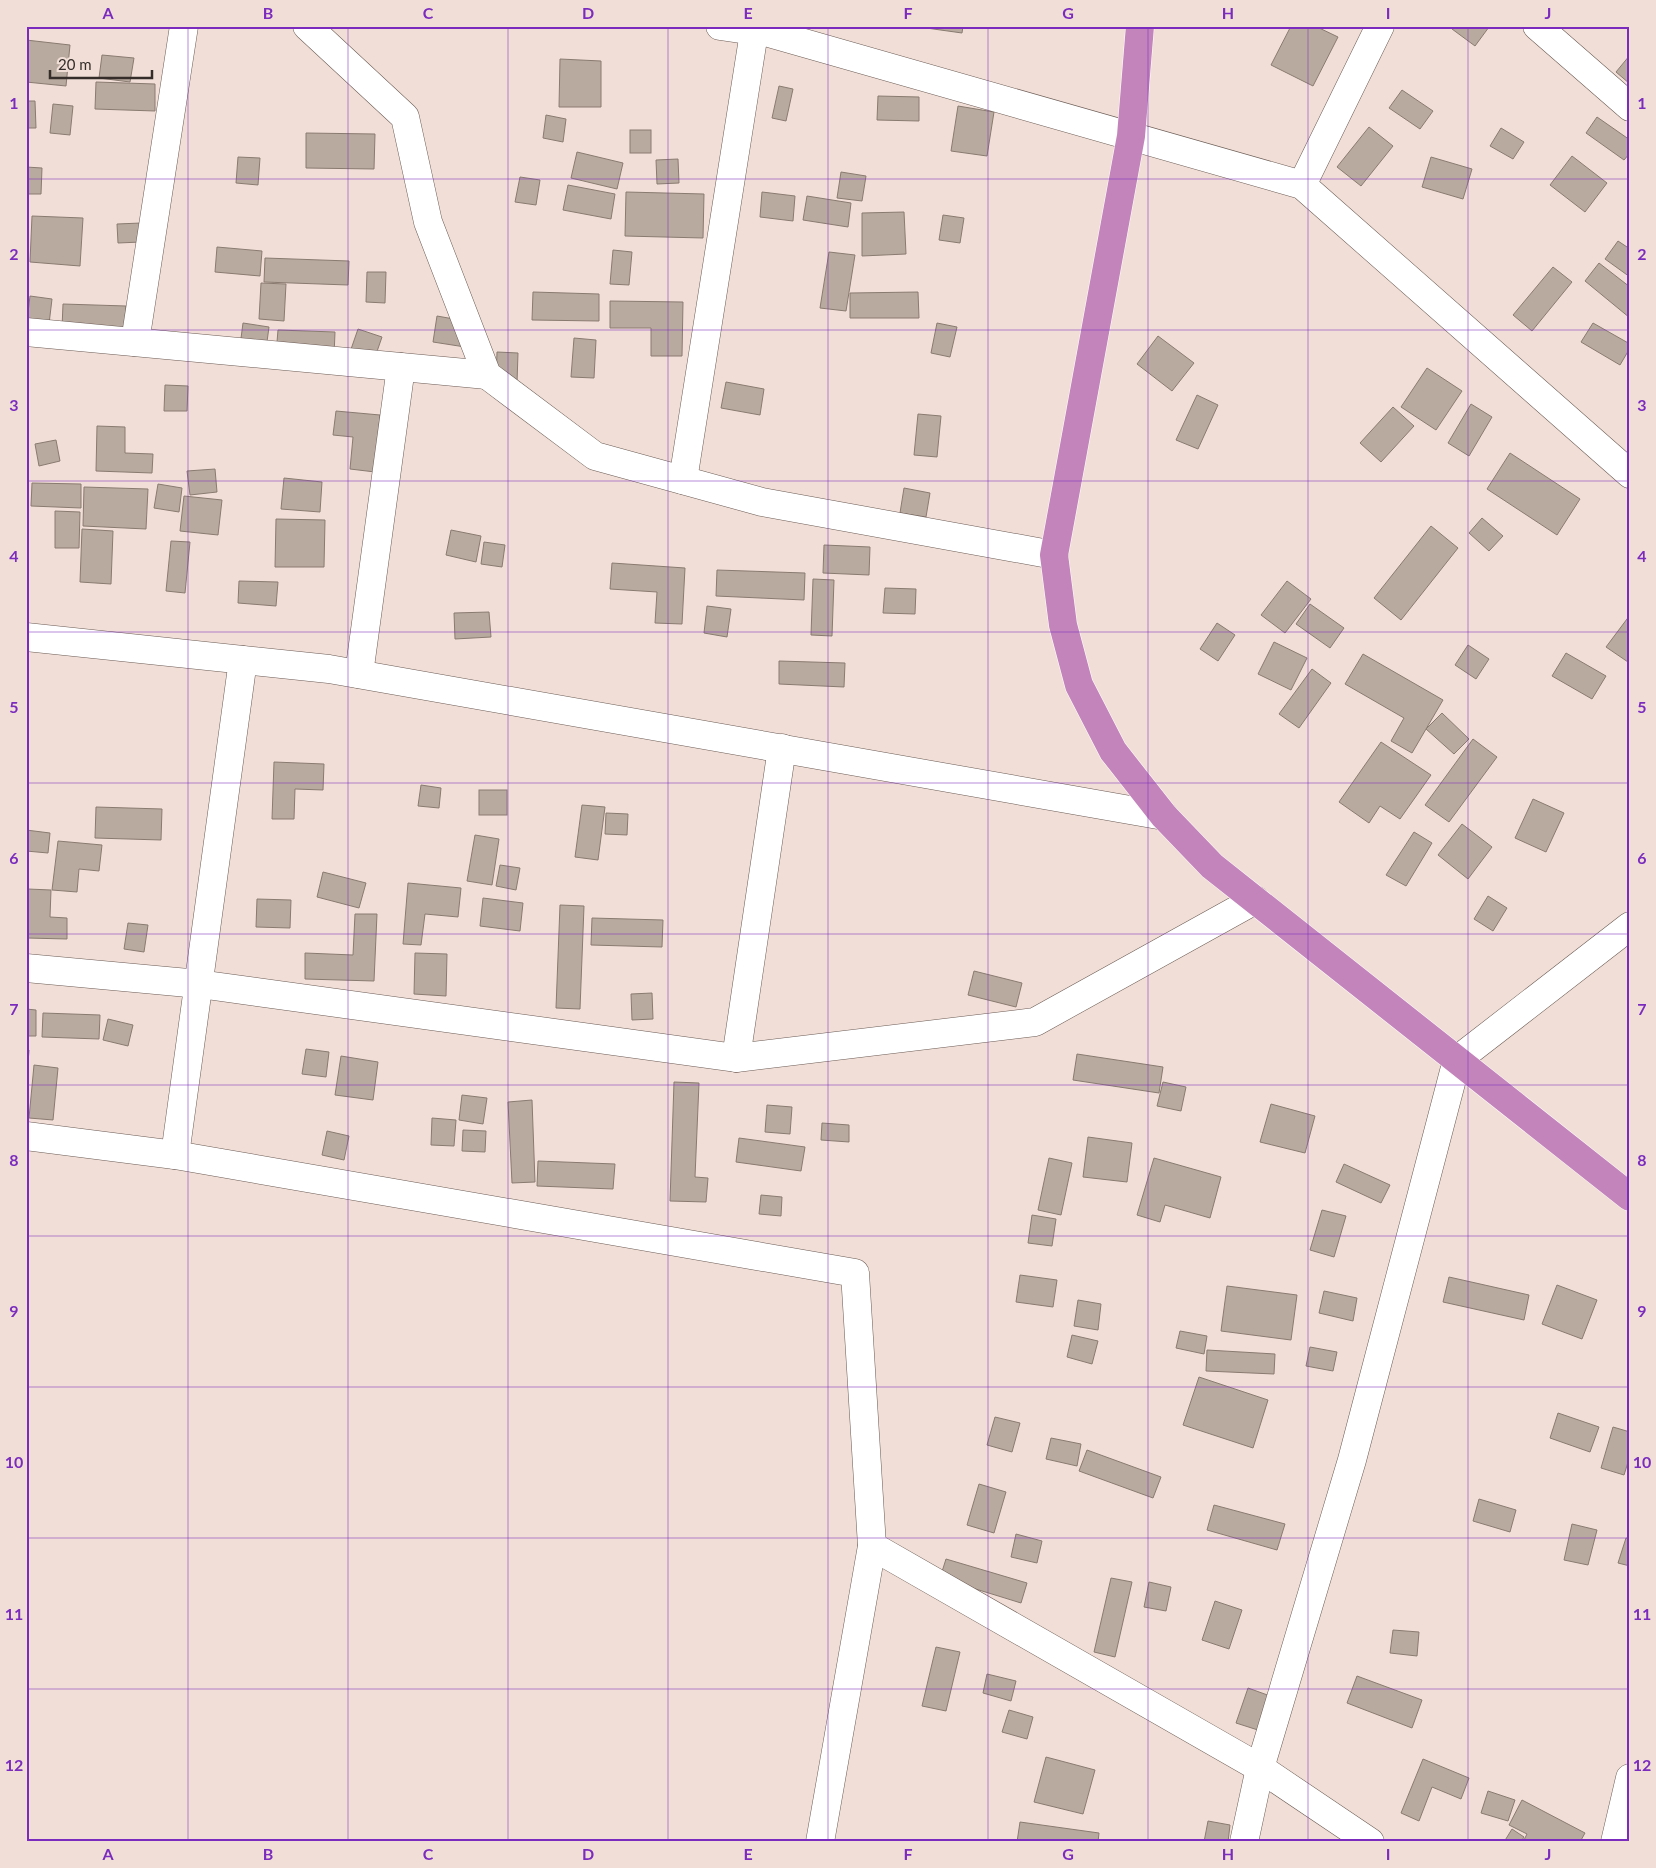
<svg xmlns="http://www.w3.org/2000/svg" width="1656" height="1868" font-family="Lato,sans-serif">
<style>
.building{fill:#b9aa9f;stroke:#8a7b71}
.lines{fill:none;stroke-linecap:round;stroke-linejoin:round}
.minor-casing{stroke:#6b5b55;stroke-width:29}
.trunk-casing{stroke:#fff;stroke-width:29}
.minor{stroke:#fff;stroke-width:28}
.trunk{stroke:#c384bc;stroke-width:28}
.grid{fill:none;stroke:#7b2cbf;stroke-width:1;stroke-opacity:0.55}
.neatline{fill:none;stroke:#7b2cbf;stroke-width:2}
.grid-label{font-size:16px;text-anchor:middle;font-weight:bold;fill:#7b2cbf}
</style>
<rect width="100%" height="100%" fill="#f1dfd7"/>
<!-- building -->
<g class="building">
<polygon points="912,26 963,26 962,33"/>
<polygon points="1291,26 1315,26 1338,37 1313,86 1271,65"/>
<polygon points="1454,26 1488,26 1489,27 1475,46 1452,29"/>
<polygon points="26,40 70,45 66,86 26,82"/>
<polygon points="102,55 134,58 130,82 99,78"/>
<polygon points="1630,55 1630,84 1616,72"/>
<polygon points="560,59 601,61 601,107 559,107"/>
<polygon points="96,82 155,84 155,111 95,109"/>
<polygon points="779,86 793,89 786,121 772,118"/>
<polygon points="1402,90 1433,111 1420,129 1389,108"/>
<polygon points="878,96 919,97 919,121 877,120"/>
<polygon points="26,101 35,101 36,128 26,128"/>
<polygon points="53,104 73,106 70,135 50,133"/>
<polygon points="958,106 994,112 987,156 951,151"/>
<polygon points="546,115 566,119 563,142 543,138"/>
<polygon points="1597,117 1630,140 1630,153 1624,160 1586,133"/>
<polygon points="1369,127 1393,146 1361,186 1337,167"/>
<polygon points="1501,128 1524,142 1513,159 1490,146"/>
<rect x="630" y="130" width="21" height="23"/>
<polygon points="306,133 375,134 374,169 306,168"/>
<polygon points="577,152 623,163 617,189 571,178"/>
<polygon points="1572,156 1607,183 1585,212 1550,185"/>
<polygon points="238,157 260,158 258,185 236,183"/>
<polygon points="1431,157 1472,169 1463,199 1422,187"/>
<polygon points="678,159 679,183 657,184 656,160"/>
<polygon points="26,167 42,168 41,194 26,194"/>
<polygon points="841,172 866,176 862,201 837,198"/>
<polygon points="520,177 540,180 536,205 515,202"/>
<polygon points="568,185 615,194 611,219 563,210"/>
<polygon points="626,192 704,194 703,238 625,236"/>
<polygon points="762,192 795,196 793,221 760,217"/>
<polygon points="807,196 851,203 848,227 803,220"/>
<polygon points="904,212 906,254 862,256 862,213"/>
<polygon points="943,215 964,218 960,243 939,240"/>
<polygon points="32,216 83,218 80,266 30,262"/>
<polygon points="141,223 141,242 118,243 117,224"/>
<polygon points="1618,241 1630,249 1630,277 1605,259"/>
<polygon points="217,247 262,251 260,276 215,272"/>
<polygon points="613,250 632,252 629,285 610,284"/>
<polygon points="829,252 855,255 846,311 820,308"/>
<polygon points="265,258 349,261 348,285 264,282"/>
<polygon points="1599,263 1630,287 1630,318 1585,281"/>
<polygon points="1553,267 1572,282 1532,331 1513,315"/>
<polygon points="367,272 386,272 385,303 366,302"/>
<polygon points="261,283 286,284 284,321 259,319"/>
<polygon points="533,292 599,294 599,321 532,320"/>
<polygon points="918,292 919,318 850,318 850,293"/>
<polygon points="30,296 52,299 49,324 27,321"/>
<polygon points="610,301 683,302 682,356 651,356 651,328 610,328"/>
<polygon points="63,304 126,306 125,330 62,328"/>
<polygon points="437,316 482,324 478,349 433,342"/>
<polygon points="243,323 269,327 266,349 240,346"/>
<polygon points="937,323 957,327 950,357 931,353"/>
<polygon points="1593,323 1630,344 1630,348 1620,365 1581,342"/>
<polygon points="358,329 382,337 373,363 349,355"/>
<polygon points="278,330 335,332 334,356 276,354"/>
<polygon points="1158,336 1194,363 1172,391 1137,364"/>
<polygon points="574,338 596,340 594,378 571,377"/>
<polygon points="497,352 518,353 517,383 496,382"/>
<polygon points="1427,368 1462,391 1436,430 1401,407"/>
<polygon points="726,382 764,389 760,415 721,408"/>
<polygon points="165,385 188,386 187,411 164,411"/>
<polygon points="1197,395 1218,405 1198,449 1176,440"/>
<polygon points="1471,404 1492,417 1469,456 1448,443"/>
<polygon points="1393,407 1414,426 1381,462 1360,443"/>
<polygon points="336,411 380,415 375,472 350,469 353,437 333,435"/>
<polygon points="918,414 941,416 937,457 914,455"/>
<polygon points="97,426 125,427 125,453 153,454 152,473 96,471"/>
<polygon points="56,440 60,461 39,466 35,444"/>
<polygon points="1510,453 1580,499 1557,535 1487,489"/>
<polygon points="215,469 217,492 190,495 187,471"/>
<polygon points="284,478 322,482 320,512 281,509"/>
<polygon points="32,483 81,484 81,508 31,506"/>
<polygon points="158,484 182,488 179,512 154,508"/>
<polygon points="84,487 148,489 146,529 83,526"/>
<polygon points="904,488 930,493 926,517 900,513"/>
<polygon points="184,496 222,500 218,535 180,531"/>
<polygon points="55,511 80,512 79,548 55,548"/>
<polygon points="1482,518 1503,536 1489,551 1469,533"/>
<polygon points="276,519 325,520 324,567 275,567"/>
<polygon points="1431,526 1458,548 1401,620 1374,598"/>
<polygon points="82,529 113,531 111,584 80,582"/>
<polygon points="451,530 481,536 476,562 446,555"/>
<polygon points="171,541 190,542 185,593 166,591"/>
<polygon points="484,542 505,545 502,567 481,564"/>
<polygon points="824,545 870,547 869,575 823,573"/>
<polygon points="612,563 685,568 682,624 655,623 657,592 610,589"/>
<polygon points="717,570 805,573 804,600 716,596"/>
<polygon points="813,579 834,580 832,636 811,635"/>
<polygon points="239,581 278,582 276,606 238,603"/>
<polygon points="1287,581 1311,599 1285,633 1261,615"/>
<polygon points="885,588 916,589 915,614 883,613"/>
<polygon points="1310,604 1344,628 1330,648 1296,624"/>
<polygon points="707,606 731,609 727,637 704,633"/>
<polygon points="489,612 491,637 455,639 454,613"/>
<polygon points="1630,615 1630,660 1628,662 1606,647"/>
<polygon points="1217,623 1235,635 1218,661 1200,649"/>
<polygon points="1274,642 1307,658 1291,690 1258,674"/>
<polygon points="1468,645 1489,659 1476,679 1455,665"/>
<polygon points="1566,653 1606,676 1592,699 1552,676"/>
<polygon points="1363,654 1443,700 1412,753 1391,741 1404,718 1345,684"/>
<polygon points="779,661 845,663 844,687 779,684"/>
<polygon points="1312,669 1331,683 1299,728 1279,714"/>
<polygon points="1442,713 1469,739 1454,754 1426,729"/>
<polygon points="1473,739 1497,757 1449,822 1425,805"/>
<polygon points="1381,742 1431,775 1400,819 1380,806 1369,823 1339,802"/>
<polygon points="274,762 324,764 323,790 295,789 294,819 272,819"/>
<polygon points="421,785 441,788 439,808 418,806"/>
<rect x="479" y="790" width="28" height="25"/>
<polygon points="1533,799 1564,813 1546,852 1515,838"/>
<polygon points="582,805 605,807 598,860 575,857"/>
<polygon points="96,807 162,809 161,840 95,838"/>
<polygon points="606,813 628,814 627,835 605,834"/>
<polygon points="1462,824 1492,847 1468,879 1438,855"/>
<polygon points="26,830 50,833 48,853 26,851"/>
<polygon points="1414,832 1432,843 1406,886 1386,875"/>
<polygon points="475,835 499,839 492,885 467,881"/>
<polygon points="58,841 102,845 99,871 79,869 77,892 52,890"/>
<polygon points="500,865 520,868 516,890 496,886"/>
<polygon points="323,872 366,883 359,908 317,897"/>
<polygon points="408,883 461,888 458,917 425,914 421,945 403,944"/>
<polygon points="28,889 51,890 50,917 67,918 67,939 27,938"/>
<polygon points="1488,896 1507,908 1493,931 1474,919"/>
<polygon points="483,898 523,903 520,931 480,926"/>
<polygon points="257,899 291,900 290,928 256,927"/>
<polygon points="560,905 584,906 580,1009 556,1008"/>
<polygon points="355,914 377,914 374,981 305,979 305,953 353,955"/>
<polygon points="592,918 663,920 662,947 591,945"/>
<polygon points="128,923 148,925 144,952 124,949"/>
<polygon points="415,953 447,954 446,996 414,994"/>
<polygon points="974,971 1022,983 1016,1007 968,995"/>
<polygon points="652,993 653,1019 632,1020 631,994"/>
<polygon points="26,1009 36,1010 36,1036 26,1036"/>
<polygon points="43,1013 100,1015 99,1039 42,1037"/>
<polygon points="108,1019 133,1025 128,1046 103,1040"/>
<polygon points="306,1049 329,1052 326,1077 302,1074"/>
<polygon points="26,1050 29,1050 26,1090"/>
<polygon points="1077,1054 1163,1067 1159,1093 1073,1080"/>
<polygon points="341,1056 378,1062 373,1100 335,1095"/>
<polygon points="34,1065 58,1068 53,1120 29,1118"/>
<polygon points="674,1082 699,1083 695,1177 708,1178 706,1202 670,1201"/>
<polygon points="1163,1082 1186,1087 1181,1111 1157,1106"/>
<polygon points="462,1095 487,1098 483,1124 459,1120"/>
<polygon points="532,1100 535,1182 512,1183 508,1102"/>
<polygon points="1271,1104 1315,1116 1305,1153 1260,1142"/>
<polygon points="767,1105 792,1107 790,1134 765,1132"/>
<polygon points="432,1118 456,1120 454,1146 431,1145"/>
<polygon points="822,1123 849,1125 849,1142 821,1140"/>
<polygon points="463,1130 486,1131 485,1152 462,1151"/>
<polygon points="327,1131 349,1136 344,1160 322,1155"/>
<polygon points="1088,1137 1132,1143 1127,1182 1083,1177"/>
<polygon points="739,1138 805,1147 801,1171 736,1162"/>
<polygon points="1049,1158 1072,1163 1061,1215 1038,1210"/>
<polygon points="1154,1158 1221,1177 1210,1218 1165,1205 1160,1222 1137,1215"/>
<polygon points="538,1161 615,1164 613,1189 537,1186"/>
<polygon points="1344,1164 1390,1185 1381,1203 1336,1182"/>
<polygon points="761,1195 782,1197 781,1216 759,1214"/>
<polygon points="1322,1210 1346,1216 1334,1257 1310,1250"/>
<polygon points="1032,1215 1056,1219 1052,1246 1028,1243"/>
<polygon points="1020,1275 1057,1280 1053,1307 1016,1302"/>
<polygon points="1449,1277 1529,1295 1524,1320 1443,1302"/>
<polygon points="1557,1285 1597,1300 1582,1339 1542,1324"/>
<polygon points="1227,1286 1297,1295 1291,1340 1221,1331"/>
<polygon points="1324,1291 1357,1298 1353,1321 1319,1313"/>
<polygon points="1078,1300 1101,1304 1098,1330 1074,1326"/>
<polygon points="1180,1331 1207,1336 1204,1354 1176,1348"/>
<polygon points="1072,1335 1098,1341 1092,1364 1067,1357"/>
<polygon points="1310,1347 1337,1352 1333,1371 1306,1366"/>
<polygon points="1207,1350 1275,1354 1274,1374 1206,1371"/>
<polygon points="1199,1377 1268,1400 1253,1448 1183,1425"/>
<polygon points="1558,1413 1599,1427 1590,1452 1550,1438"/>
<polygon points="995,1417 1020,1423 1012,1452 987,1445"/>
<polygon points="1613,1427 1630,1432 1630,1456 1624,1475 1601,1468"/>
<polygon points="1051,1438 1081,1444 1077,1466 1046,1459"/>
<polygon points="1087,1450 1161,1477 1153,1498 1079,1471"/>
<polygon points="979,1484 1006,1492 994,1533 967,1525"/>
<polygon points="1479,1499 1516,1510 1510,1532 1473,1521"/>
<polygon points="1214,1505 1285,1524 1277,1550 1207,1530"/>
<polygon points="1572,1524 1597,1530 1588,1565 1564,1560"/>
<polygon points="1016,1534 1042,1541 1037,1563 1011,1557"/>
<polygon points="1626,1538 1630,1539 1630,1566 1618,1563"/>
<polygon points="946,1559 1027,1583 1021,1603 940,1578"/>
<polygon points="1111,1578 1132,1582 1115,1657 1094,1652"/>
<polygon points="1149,1582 1171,1587 1166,1611 1144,1607"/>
<polygon points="1215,1601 1242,1610 1229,1649 1202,1640"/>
<polygon points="1393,1630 1419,1632 1417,1656 1390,1653"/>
<polygon points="936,1647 960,1652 946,1711 922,1706"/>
<polygon points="987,1674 1016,1681 1011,1701 983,1693"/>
<polygon points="1357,1676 1422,1700 1412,1728 1347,1703"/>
<polygon points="1248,1688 1273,1697 1261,1731 1236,1723"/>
<polygon points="1009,1710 1033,1717 1027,1739 1002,1732"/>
<polygon points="1046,1757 1095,1770 1083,1814 1034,1802"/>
<polygon points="1423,1759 1469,1778 1461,1799 1432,1787 1419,1821 1401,1813"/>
<polygon points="1488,1791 1515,1800 1508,1821 1481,1813"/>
<polygon points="1522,1800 1585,1833 1580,1842 1523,1842 1527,1834 1509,1825"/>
<polygon points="1208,1821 1230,1825 1228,1842 1204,1842"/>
<polygon points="1020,1822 1099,1833 1098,1842 1017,1842"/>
<polygon points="1512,1829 1524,1837 1521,1842 1504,1842"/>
</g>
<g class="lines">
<defs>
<g id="minor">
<polyline points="307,26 405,117 428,222 487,375 595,456 762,502 1054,555"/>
<polyline points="720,26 769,33 1302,185 1630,474"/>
<polyline points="1537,26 1630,107"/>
<polyline points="1302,185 1380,26"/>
<polyline points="26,332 487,375"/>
<polyline points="135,342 184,26"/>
<polyline points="683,480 755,26"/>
<polyline points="26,637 329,669 1164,816"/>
<polyline points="359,674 401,367"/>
<polyline points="26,968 199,984 736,1058 1035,1022 1255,900"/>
<polyline points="736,1058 782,748"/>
<polyline points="26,1136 175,1155 855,1273 872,1546 820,1842"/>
<polyline points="175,1155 243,660"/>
<polyline points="872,1546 1260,1768 1370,1842"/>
<polyline points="1244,1842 1260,1768 1352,1460 1457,1060 1630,926"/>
<polyline points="1615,1842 1630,1778"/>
</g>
<polyline id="trunk" points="1140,26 1131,136 1054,555 1063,625 1079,685 1113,751 1164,816 1212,866 1630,1197"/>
</defs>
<!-- minor casing -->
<use href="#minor" class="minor-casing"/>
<!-- trunk casing -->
<use href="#trunk" class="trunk-casing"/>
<!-- minor -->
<use href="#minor" class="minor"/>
<!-- trunk -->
<use href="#trunk" class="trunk"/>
</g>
<!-- grid -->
<path class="grid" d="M188 26V1842M348 26V1842M508 26V1842M668 26V1842M828 26V1842M988 26V1842M1148 26V1842M1308 26V1842M1468 26V1842M26 179H1630M26 330H1630M26 481H1630M26 632H1630M26 783H1630M26 934H1630M26 1085H1630M26 1236H1630M26 1387H1630M26 1538H1630M26 1689H1630"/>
<!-- border -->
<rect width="1656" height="1868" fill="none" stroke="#f1dfd7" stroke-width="55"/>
<!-- scale -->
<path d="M50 70v8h102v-8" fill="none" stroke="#342d2a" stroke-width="2.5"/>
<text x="58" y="70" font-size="15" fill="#342d2a" stroke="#f1dfd7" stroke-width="4" paint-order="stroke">20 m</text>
<rect x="28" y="28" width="1600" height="1812" class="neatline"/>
<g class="grid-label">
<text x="108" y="19">A</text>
<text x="268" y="19">B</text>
<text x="428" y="19">C</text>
<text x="588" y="19">D</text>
<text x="748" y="19">E</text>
<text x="908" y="19">F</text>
<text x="1068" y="19">G</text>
<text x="1228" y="19">H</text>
<text x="1388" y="19">I</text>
<text x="1548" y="19">J</text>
<text x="14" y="109">1</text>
<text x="1642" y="109">1</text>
<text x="14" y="260">2</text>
<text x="1642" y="260">2</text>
<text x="14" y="411">3</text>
<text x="1642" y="411">3</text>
<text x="14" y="562">4</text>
<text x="1642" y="562">4</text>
<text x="14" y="713">5</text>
<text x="1642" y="713">5</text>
<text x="14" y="864">6</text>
<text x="1642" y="864">6</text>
<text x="14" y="1015">7</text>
<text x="1642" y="1015">7</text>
<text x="14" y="1166">8</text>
<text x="1642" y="1166">8</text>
<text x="14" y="1317">9</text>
<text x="1642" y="1317">9</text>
<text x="14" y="1468">10</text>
<text x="1642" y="1468">10</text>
<text x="14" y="1620">11</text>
<text x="1642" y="1620">11</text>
<text x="14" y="1771">12</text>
<text x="1642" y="1771">12</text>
<text x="108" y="1860">A</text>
<text x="268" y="1860">B</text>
<text x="428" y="1860">C</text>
<text x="588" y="1860">D</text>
<text x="748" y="1860">E</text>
<text x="908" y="1860">F</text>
<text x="1068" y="1860">G</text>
<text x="1228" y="1860">H</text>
<text x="1388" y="1860">I</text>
<text x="1548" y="1860">J</text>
</g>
</svg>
